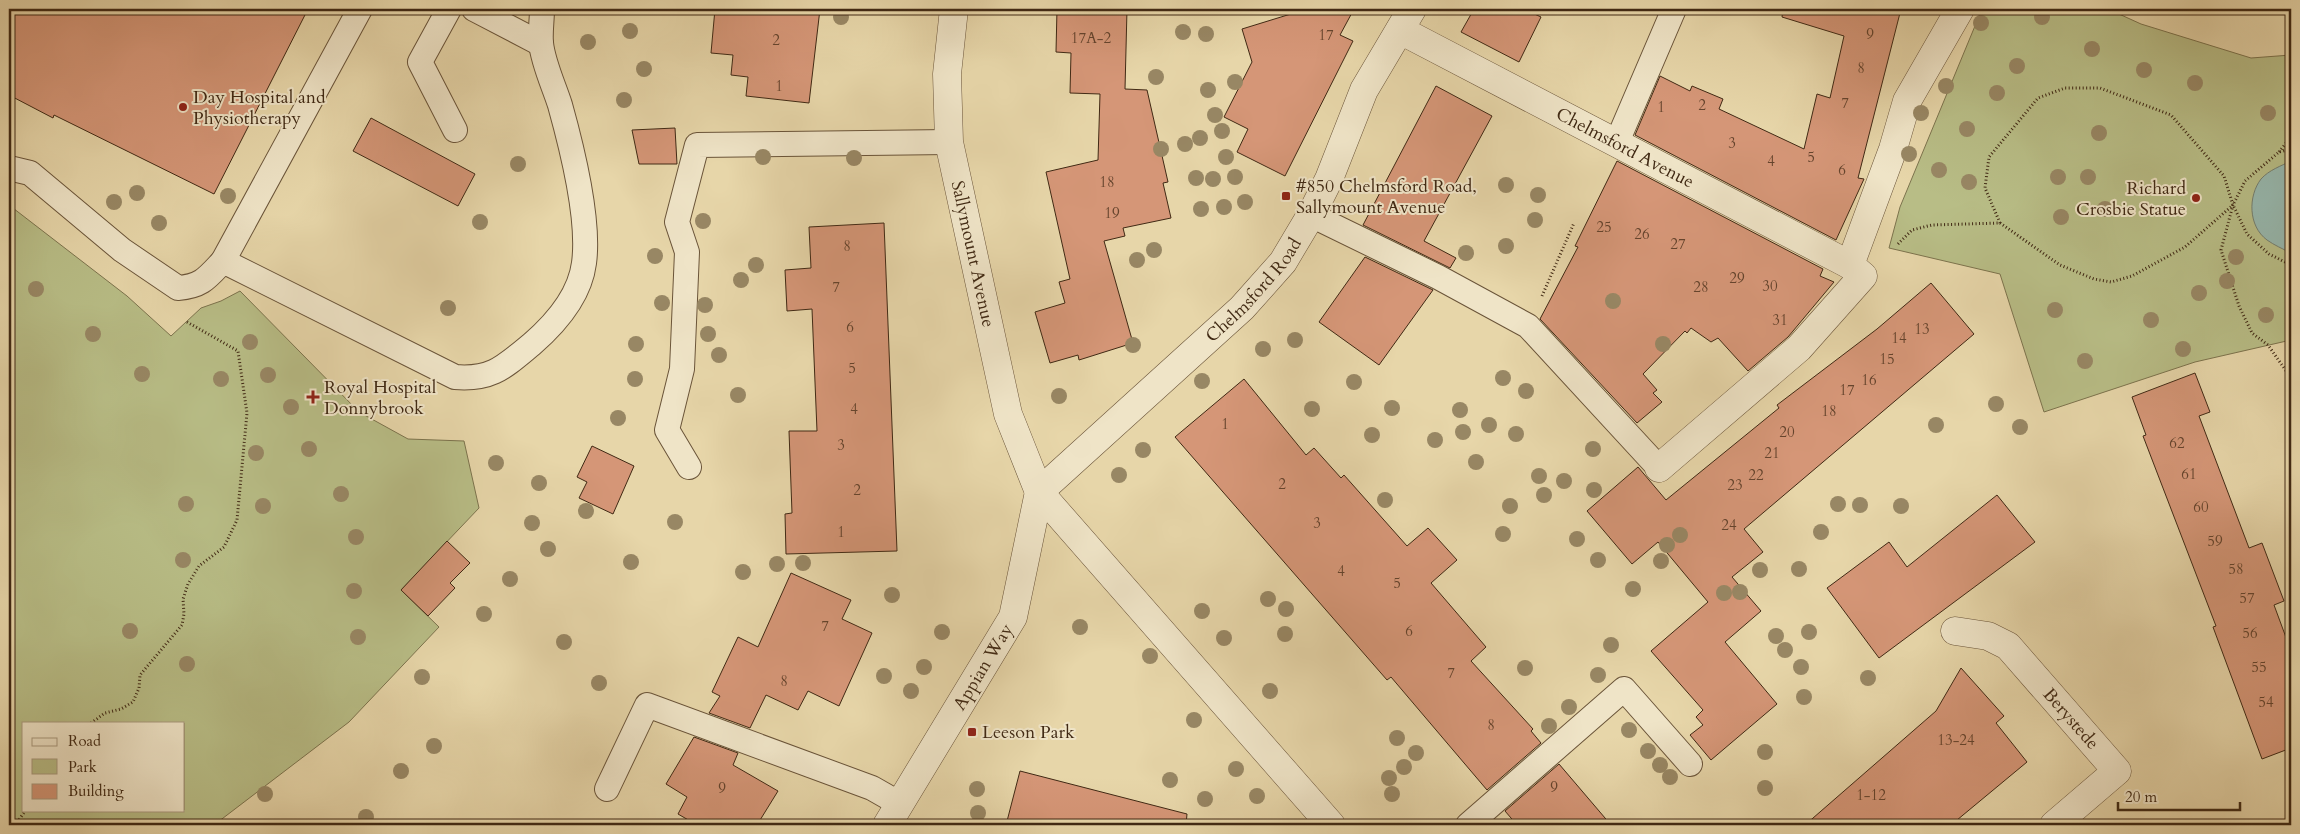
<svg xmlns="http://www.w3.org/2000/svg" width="2300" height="834" font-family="Cardo,serif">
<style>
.green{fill:#b8bd86;stroke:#7c734d;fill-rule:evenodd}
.water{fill:#97b8ae;stroke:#747f70}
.building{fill:#d59677;stroke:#402914}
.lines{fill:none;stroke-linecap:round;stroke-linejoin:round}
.service-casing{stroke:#6a5439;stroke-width:26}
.minor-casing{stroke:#6a5439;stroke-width:29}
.tertiary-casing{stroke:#6a5439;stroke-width:29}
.path{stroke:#402914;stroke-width:3;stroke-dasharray:1 2.5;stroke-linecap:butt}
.service{stroke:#efe4c7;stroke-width:24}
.minor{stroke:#efe4c7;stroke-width:28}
.tertiary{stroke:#efe4c7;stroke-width:28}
.tree{fill:#988764}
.poi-dot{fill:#8f2418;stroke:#efe4c7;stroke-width:2}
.labels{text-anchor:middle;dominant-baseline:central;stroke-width:4;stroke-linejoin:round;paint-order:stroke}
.number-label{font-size:15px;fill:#65442d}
.poi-label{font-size:18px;fill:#402914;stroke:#efe4c7;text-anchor:start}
.street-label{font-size:18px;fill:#402914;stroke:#efe4c7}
</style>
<rect width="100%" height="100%" fill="#e7d6a9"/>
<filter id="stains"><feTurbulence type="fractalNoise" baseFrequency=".004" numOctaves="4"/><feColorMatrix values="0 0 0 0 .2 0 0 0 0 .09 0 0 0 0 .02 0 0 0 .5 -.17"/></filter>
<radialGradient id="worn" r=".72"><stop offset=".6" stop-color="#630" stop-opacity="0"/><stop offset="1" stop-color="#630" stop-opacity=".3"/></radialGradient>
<g class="green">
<path d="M1982,9H2108L2141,24L2251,58L2291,55V340L2195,362L2044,412L2000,274L1889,248L1900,207Z"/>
<path d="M9,205L127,296L171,336L201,308L221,301L240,291L359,412L408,439L464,441L479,508L401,590L439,627L349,722L214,825H9ZM24,723H184V810H24Z"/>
</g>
<path class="water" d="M2291,161V253C2283,249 2274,245 2267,240C2248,226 2248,196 2261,179C2269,170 2281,166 2291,161Z"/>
<g class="building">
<path d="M9,9H308L214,194L54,115L53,118L9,95Z"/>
<path d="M715,9H820L809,103L746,96L748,77L731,75L733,55L711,53Z"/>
<path d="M1057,9H1127L1125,89L1147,90L1168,182L1163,183L1171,218L1123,228L1125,236L1104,241L1133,343L1079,360L1078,355L1050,363L1035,312L1065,303L1059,282L1070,279L1046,172L1098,160L1100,94L1070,93L1071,53L1056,52Z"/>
<path d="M1307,9H1354L1340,35L1353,41L1285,176L1237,152L1248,129L1224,117L1252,62L1242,29Z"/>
<path d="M1474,9H1524L1541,17L1519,62L1461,32Z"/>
<path d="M1783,9H1901L1858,178L1864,179L1836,240L1635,135L1660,76L1690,91L1692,86L1723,99L1719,109L1804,149L1817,94L1830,98L1844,36L1782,17Z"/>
<path d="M1436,86L1492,116L1424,241L1456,258L1450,268L1363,225Z"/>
<path d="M371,118L475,174L458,206L353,151Z"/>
<path d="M675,128L677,164H639L632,130Z"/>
<path d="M1617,161L1823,269L1820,276L1834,282L1788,337L1748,371L1718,338L1711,342L1691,328L1687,333L1685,331L1643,374L1657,390L1653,393L1662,402L1637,423L1540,319L1578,247L1575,246Z"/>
<path d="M884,223L897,551L786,554L785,514L792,513L789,431H817L812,309L787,311L785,270L811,268L809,227Z"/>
<path d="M1365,257L1433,290L1379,365L1319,322Z"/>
<path d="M1931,283L1974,334L1744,529L1763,552L1732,577L1761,611L1725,642L1777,704L1711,760L1690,735L1703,725L1696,717L1703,710L1651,651L1708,602L1658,542L1632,564L1587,511L1638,467L1666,500L1779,408L1777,405L1877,329Z"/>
<path d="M2195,373L2210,412L2199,416L2249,548L2262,543L2284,601L2274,605L2291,651V748L2262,759L2213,627L2216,626L2143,436L2146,435L2132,397Z"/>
<path d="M1244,379L1306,455L1314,448L1341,478L1344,475L1407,546L1428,528L1457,560L1431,583L1486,647L1471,661L1533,729L1531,731L1541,743L1487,790L1391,677L1387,680L1175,437Z"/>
<path d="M592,446L634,466L613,514L579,498L587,482L577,477Z"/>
<path d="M1997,495L2035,542L1879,658L1827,588L1889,542L1907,567Z"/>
<path d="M447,541L470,563L450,583L455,588L428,616L401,590Z"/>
<path d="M791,573L851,600L842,619L872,633L839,706L808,691L798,710L766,695L750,728L709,713L720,696L712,692L738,637L758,647Z"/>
<path d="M1961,668L2004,716L1996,723L2027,762L1951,825H1805L1936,711Z"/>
<path d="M694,737L738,753L733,765L778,791L757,825H697L678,814L687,797L666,784Z"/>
<path d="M1559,764L1611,825H1517L1505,811Z"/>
<path d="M1020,771L1187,814L1186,825H1006Z"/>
</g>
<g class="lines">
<g class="service-casing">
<g id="service">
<path d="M449,9L420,62L455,130"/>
<path d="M474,9L541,44"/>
<path d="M1617,142L1674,9"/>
<path d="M9,168L30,173L122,250L178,288C202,286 207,278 223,261L455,377C492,380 504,367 532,344C555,324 580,295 584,263C590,219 572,148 560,105C554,86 543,63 541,43C540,32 542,20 542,9"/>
<path d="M1311,215L1438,277L1528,326L1659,468"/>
<path d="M223,261L360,9"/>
<path d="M689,467L667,430L682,369L687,252L677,222L697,145L949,142"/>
<path d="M607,789L647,705L872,788L900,804"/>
<path d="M1468,825L1624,689L1690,764"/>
</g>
</g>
<g class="minor-casing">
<g id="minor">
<path id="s1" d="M954,9L947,74L949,142L1008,414L1039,492L1331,825"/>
<path id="s2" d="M1400,30L1850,265"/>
<path d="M1659,468L1799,348L1863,276L1850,265L1893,149L1907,101L1960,9"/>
<path id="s3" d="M1955,631L1988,636L2008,646L2117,771L2054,825"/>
</g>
</g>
<g class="tertiary-casing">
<g id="tertiary">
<path id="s4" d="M887,825L1013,617L1039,492L1242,308L1283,262L1311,215L1329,179L1364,90L1412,9"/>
</g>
</g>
<g class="path">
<path d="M2291,149L2279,152L2245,181L2233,205L2221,250L2239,306L2252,333L2268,345L2291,378"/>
<path d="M2279,152L2291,137"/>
<path d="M2000,223L1985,188L1989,157L2038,98L2065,88H2100L2171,115L2224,176L2233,205L2247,234L2269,254L2291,265"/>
<path d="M1898,244L1912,230L1932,225L2000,223L2060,265L2094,279L2111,282L2132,276L2185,247L2233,205"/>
<path d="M1542,296L1574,223"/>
<path d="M91,723L105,713L121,709L133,702L139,688L140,675L182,625L184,614L183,599L188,584L199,566L224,547L237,520L247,413L238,351L187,322"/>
<path d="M15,825L26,810"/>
</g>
<use href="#service" class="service"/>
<use href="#minor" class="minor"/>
<use href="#tertiary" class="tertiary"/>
</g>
<g class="tree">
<circle cx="841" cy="17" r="8"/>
<circle cx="2042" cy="17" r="8"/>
<circle cx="1981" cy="23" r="8"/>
<circle cx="630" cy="31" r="8"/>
<circle cx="1183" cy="32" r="8"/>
<circle cx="1206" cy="34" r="8"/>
<circle cx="588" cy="42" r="8"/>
<circle cx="2092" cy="49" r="8"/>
<circle cx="2017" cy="66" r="8"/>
<circle cx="644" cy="69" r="8"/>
<circle cx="2144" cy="70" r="8"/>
<circle cx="1156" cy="77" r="8"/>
<circle cx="1235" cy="82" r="8"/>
<circle cx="2195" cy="83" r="8"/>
<circle cx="1946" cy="86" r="8"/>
<circle cx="1208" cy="90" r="8"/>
<circle cx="1997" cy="93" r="8"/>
<circle cx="624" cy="100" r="8"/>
<circle cx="1921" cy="113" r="8"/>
<circle cx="2268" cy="113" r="8"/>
<circle cx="1215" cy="115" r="8"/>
<circle cx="1967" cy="129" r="8"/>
<circle cx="1222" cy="131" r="8"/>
<circle cx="2099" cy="133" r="8"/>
<circle cx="1200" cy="138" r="8"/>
<circle cx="1185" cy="144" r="8"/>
<circle cx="1161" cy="149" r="8"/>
<circle cx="1909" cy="154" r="8"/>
<circle cx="763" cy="157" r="8"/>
<circle cx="1226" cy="157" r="8"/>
<circle cx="854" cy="158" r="8"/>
<circle cx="518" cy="164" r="8"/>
<circle cx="1939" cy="170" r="8"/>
<circle cx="1235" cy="177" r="8"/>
<circle cx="2058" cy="177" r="8"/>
<circle cx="2088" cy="177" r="8"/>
<circle cx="1196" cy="178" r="8"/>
<circle cx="1213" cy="179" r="8"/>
<circle cx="1969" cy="182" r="8"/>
<circle cx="1506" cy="185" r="8"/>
<circle cx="137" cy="193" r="8"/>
<circle cx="1538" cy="195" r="8"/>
<circle cx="228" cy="196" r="8"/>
<circle cx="114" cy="202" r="8"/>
<circle cx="1245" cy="202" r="8"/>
<circle cx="1224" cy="207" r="8"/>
<circle cx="1201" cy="209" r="8"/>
<circle cx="2105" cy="209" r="8"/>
<circle cx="2061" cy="217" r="8"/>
<circle cx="1535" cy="220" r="8"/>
<circle cx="703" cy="221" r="8"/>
<circle cx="480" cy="222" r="8"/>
<circle cx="159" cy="223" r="8"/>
<circle cx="1506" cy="246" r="8"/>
<circle cx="1154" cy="250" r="8"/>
<circle cx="1466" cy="253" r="8"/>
<circle cx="655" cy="256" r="8"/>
<circle cx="2236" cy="257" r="8"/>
<circle cx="1137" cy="260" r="8"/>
<circle cx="756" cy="265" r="8"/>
<circle cx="741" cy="280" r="8"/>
<circle cx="2227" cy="281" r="8"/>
<circle cx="36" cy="289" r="8"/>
<circle cx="2199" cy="293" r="8"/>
<circle cx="1613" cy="301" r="8"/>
<circle cx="662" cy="303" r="8"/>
<circle cx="705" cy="305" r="8"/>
<circle cx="448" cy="308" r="8"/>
<circle cx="2055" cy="310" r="8"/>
<circle cx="2266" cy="315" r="8"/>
<circle cx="2151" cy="320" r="8"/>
<circle cx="93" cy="334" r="8"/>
<circle cx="708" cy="334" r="8"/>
<circle cx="1295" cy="340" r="8"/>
<circle cx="250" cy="342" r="8"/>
<circle cx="636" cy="344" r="8"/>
<circle cx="1663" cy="344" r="8"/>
<circle cx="1133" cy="345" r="8"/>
<circle cx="1263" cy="349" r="8"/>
<circle cx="2183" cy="349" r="8"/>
<circle cx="719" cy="355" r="8"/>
<circle cx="2085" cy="361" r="8"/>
<circle cx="142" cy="374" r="8"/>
<circle cx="268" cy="375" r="8"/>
<circle cx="1503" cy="378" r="8"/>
<circle cx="221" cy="379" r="8"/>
<circle cx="635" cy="379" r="8"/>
<circle cx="1202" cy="381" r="8"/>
<circle cx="1354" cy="382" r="8"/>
<circle cx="1526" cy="391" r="8"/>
<circle cx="738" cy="395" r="8"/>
<circle cx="1059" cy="396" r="8"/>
<circle cx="1996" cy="404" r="8"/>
<circle cx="291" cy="407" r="8"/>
<circle cx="1392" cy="408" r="8"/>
<circle cx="1312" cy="409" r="8"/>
<circle cx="1460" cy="410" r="8"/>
<circle cx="618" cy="418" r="8"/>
<circle cx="1489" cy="425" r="8"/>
<circle cx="1936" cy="425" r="8"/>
<circle cx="2020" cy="427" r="8"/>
<circle cx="1463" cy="432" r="8"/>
<circle cx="1516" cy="434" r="8"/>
<circle cx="1372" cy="435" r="8"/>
<circle cx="1435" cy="440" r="8"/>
<circle cx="309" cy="449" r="8"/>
<circle cx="1593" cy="449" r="8"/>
<circle cx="1143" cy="450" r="8"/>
<circle cx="256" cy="453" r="8"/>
<circle cx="1476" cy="462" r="8"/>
<circle cx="496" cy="463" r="8"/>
<circle cx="1119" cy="475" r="8"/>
<circle cx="1539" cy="476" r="8"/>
<circle cx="1564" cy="481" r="8"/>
<circle cx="539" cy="483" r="8"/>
<circle cx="1594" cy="490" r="8"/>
<circle cx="341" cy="494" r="8"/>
<circle cx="1544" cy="495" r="8"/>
<circle cx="1385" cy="500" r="8"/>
<circle cx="186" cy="504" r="8"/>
<circle cx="1838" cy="504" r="8"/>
<circle cx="1860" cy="505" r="8"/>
<circle cx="263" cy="506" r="8"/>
<circle cx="1510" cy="506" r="8"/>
<circle cx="1901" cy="506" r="8"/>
<circle cx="586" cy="511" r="8"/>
<circle cx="675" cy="522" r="8"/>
<circle cx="532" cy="523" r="8"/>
<circle cx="1821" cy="532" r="8"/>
<circle cx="1503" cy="534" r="8"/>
<circle cx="1680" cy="535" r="8"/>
<circle cx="356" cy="537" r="8"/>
<circle cx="1577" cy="539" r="8"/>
<circle cx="1667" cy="545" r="8"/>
<circle cx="548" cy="549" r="8"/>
<circle cx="183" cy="560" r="8"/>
<circle cx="1598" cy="560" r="8"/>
<circle cx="1661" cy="561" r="8"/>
<circle cx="631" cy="562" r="8"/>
<circle cx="803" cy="563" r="8"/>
<circle cx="777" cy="564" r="8"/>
<circle cx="1799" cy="569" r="8"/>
<circle cx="1760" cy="570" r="8"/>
<circle cx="743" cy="572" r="8"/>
<circle cx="510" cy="579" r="8"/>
<circle cx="1633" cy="589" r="8"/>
<circle cx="354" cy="591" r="8"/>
<circle cx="1740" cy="592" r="8"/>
<circle cx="1724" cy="593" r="8"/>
<circle cx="892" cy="595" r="8"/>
<circle cx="1268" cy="599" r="8"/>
<circle cx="1286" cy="609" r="8"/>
<circle cx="1202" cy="611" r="8"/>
<circle cx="484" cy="614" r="8"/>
<circle cx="1080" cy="627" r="8"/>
<circle cx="130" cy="631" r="8"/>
<circle cx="942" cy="632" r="8"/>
<circle cx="1809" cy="632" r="8"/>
<circle cx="1285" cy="634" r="8"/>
<circle cx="1776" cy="636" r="8"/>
<circle cx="358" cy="637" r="8"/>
<circle cx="1224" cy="638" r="8"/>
<circle cx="564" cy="642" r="8"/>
<circle cx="1611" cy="645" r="8"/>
<circle cx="1785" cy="650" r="8"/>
<circle cx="1150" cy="656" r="8"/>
<circle cx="187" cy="664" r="8"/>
<circle cx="924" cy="667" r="8"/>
<circle cx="1801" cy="667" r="8"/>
<circle cx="1525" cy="668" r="8"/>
<circle cx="1598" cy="675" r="8"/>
<circle cx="884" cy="676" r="8"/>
<circle cx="422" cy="677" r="8"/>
<circle cx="1868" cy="678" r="8"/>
<circle cx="599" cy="683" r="8"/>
<circle cx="911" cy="691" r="8"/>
<circle cx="1270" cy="691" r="8"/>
<circle cx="1804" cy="697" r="8"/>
<circle cx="1569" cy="707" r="8"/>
<circle cx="1194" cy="720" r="8"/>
<circle cx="1549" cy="726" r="8"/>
<circle cx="1629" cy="730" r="8"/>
<circle cx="1397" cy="738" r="8"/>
<circle cx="434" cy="746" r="8"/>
<circle cx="1648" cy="751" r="8"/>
<circle cx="1765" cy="752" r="8"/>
<circle cx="1416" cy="753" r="8"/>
<circle cx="1660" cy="765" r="8"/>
<circle cx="1404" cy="767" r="8"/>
<circle cx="1236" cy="769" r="8"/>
<circle cx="401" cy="771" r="8"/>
<circle cx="1670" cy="777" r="8"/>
<circle cx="1389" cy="778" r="8"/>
<circle cx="1170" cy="780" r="8"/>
<circle cx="1765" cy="788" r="8"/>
<circle cx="977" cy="789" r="8"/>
<circle cx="265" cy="794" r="8"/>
<circle cx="1392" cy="794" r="8"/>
<circle cx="1257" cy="796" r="8"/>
<circle cx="1205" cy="799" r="8"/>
<circle cx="978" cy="813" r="8"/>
<circle cx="366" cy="817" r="8"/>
</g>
<g class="poi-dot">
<circle cx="183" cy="107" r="5"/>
<rect x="1281" y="191" width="10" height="10" rx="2.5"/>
<circle cx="2196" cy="198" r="5"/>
<path d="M310.5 389.5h5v5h5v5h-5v5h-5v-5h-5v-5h5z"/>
<rect x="967" y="727" width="10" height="10" rx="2.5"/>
</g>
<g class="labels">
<g class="number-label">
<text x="1870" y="34">9</text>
<text x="1326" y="35">17</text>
<text x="1091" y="38">17A-2</text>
<text x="776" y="40">2</text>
<text x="1861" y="68">8</text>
<text x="779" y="86">1</text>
<text x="1845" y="103">7</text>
<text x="1702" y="105">2</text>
<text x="1661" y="107">1</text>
<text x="1732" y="143">3</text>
<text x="1811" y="157">5</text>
<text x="1771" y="161">4</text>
<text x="1842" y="170">6</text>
<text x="1107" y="182">18</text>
<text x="1112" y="213">19</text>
<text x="1604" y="227">25</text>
<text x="1642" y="234">26</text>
<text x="1678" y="244">27</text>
<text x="847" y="246">8</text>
<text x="1737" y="278">29</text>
<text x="1770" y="286">30</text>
<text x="836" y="287">7</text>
<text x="1701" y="287">28</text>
<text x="1780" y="320">31</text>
<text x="850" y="327">6</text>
<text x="1922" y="329">13</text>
<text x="1899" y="338">14</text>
<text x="1887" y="359">15</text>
<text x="852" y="368">5</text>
<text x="1869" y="380">16</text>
<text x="1847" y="390">17</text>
<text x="854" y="409">4</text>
<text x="1829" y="411">18</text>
<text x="1225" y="424">1</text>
<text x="1787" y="432">20</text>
<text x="2177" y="443">62</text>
<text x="841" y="445">3</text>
<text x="1772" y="453">21</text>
<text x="2189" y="474">61</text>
<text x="1756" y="475">22</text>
<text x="1282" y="484">2</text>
<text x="1735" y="485">23</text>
<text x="857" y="490">2</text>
<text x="2201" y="507">60</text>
<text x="1317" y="523">3</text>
<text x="1729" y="525">24</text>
<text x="841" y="532">1</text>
<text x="2215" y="541">59</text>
<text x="2236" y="569">58</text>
<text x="1341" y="571">4</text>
<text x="1397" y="583">5</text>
<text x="2247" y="598">57</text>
<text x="825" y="626">7</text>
<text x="1409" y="631">6</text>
<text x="2250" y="633">56</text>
<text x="2259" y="667">55</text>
<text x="1451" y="673">7</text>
<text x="784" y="681">8</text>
<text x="2266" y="702">54</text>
<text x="1491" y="725">8</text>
<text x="1956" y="740">13-24</text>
<text x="1554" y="787">9</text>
<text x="722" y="788">9</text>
<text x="1871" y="795">1-12</text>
</g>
<g class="poi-label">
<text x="193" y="97">Day Hospital and<tspan x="193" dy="21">Physiotherapy</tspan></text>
<text x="1296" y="186">#850 Chelmsford Road,<tspan x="1296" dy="21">Sallymount Avenue</tspan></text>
<text x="2186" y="188" text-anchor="end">Richard<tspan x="2186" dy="21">Crosbie Statue</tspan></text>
<text x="324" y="387">Royal Hospital<tspan x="324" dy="21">Donnybrook</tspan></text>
<text x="982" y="732">Leeson Park</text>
</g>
<g class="street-label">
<text stroke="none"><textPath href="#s2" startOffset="254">Chelmsford Avenue</textPath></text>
<text stroke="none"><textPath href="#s1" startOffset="248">Sallymount Avenue</textPath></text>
<text stroke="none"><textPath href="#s4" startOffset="666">Chelmsford Road</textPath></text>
<text stroke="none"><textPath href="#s4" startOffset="185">Appian Way</textPath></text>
<text stroke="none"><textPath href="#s3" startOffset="152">Berystede</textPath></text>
</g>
</g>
<rect width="2300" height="834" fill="none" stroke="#e7d6a9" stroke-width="30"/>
<rect x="10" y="10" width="2280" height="814" fill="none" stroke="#402914" stroke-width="2.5"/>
<rect x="15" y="15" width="2270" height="804" fill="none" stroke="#402914"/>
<rect x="22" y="722" width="162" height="90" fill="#efe4c7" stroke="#a9997f"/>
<rect x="32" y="738" width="25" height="8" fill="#efe4c7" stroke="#a9997f"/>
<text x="68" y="746" font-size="15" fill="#402914">Road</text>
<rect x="32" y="759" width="25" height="15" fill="#b8bd86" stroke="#a9997f"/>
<text x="68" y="772" font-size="15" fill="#402914">Park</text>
<rect x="32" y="784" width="25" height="15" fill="#d59677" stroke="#a9997f"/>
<text x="68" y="796" font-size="15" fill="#402914">Building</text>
<path d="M2118 802v8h122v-8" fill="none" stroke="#402914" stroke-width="2.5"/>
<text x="2125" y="802" font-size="15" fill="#402914" stroke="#efe4c7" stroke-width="4" paint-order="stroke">20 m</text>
<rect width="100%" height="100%" filter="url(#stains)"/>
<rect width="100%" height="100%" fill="url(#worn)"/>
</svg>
